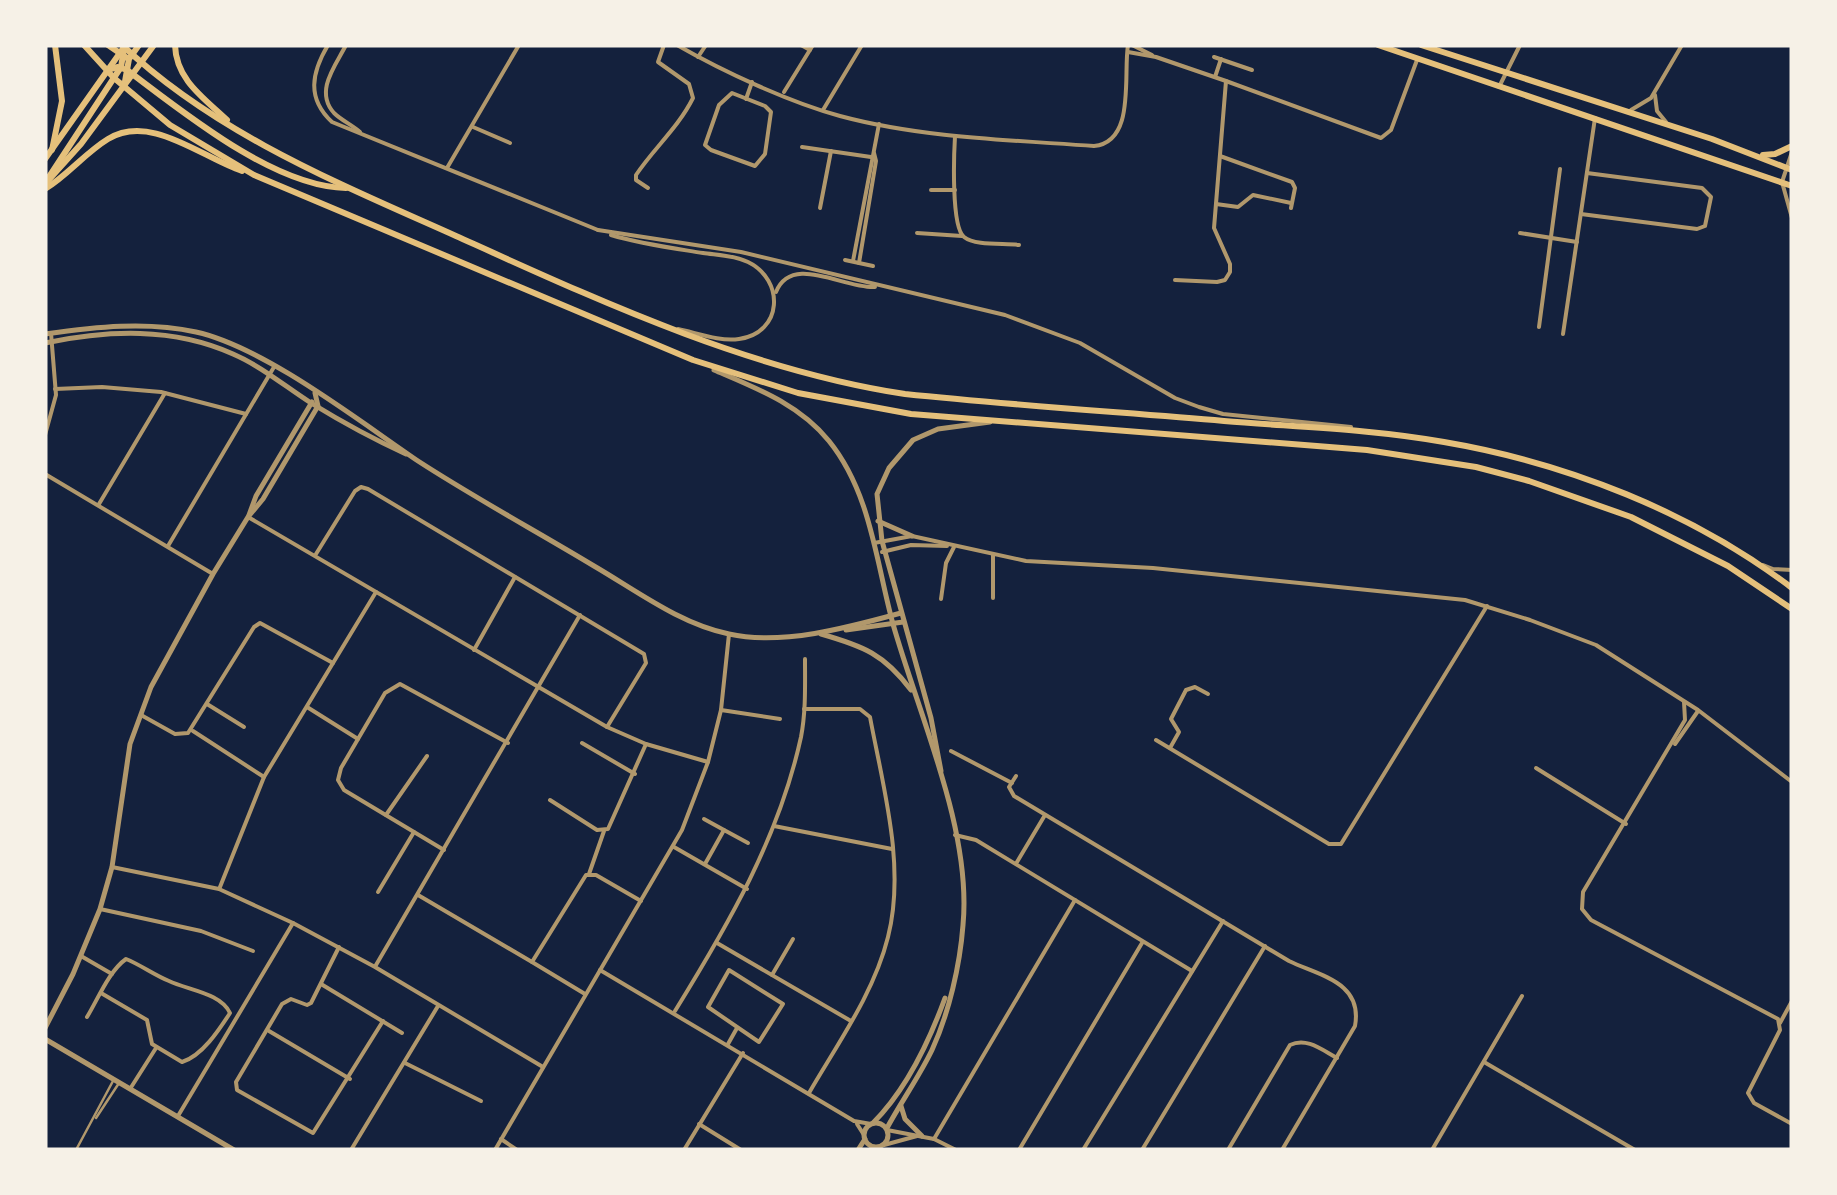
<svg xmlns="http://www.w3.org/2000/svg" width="1837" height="1195" font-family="'Exo 2',sans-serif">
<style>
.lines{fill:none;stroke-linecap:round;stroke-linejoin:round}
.service{stroke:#b1986c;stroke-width:2.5}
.pedestrian{stroke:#b1986c;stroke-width:4}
.minor{stroke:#b1986c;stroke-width:4}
.tertiary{stroke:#b1986c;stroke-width:5}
.secondary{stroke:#e5c07b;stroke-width:6}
.primary{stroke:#e5c07b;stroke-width:6}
</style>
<rect width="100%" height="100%" fill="#14213d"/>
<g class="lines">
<g class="service">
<path d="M96,1118L119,1083"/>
<path d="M76,1150L113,1081"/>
</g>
<path class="pedestrian" d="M532,962L585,994"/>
<g class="minor">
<path d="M328,45C312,72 306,98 332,122L598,230"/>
<path d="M346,45C336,65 314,91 334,113C341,120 352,125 360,132"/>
<path d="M677,45C724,72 789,102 840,116C922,138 1010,140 1094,146C1136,142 1123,75 1128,45"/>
<path d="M801,45L810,50"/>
<path d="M1132,45L1152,55"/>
<path d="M1128,52L1156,57L1226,81L1381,138L1391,130L1417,60"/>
<path d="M698,57L706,45"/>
<path d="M1214,57L1252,70"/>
<path d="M1215,77L1221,59"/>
<path d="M1499,87L1520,45"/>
<path d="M784,92L813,45"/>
<path d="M732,93L765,106L771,112L765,154L755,166L711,150L705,145L719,105Z"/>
<path d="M1655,95L1657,111L1666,122"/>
<path d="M746,99L752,82"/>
<path d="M823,110L862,45"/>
<path d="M1631,110L1651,98L1682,45"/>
<path d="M473,127L510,143"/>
<path d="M955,136C954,153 951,227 964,237C975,246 1004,243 1019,245"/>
<path d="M802,147L871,157"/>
<path d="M1792,152L1782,182L1792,218"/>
<path d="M1220,156L1292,182L1295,188L1291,208"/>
<path d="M447,168L519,45"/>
<path d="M648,188L636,180V175C654,148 678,128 693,98L689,84L658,62L664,45"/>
<path d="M931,190H955"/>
<path d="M1216,204L1238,207L1253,195L1291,203"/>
<path d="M820,208L831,151"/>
<path d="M1581,214L1697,229L1705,226L1711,197L1702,188L1587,173"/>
<path d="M598,230L741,252L1005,315L1080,343L1175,398L1199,407L1223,414L1351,427"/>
<path d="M917,233L962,236"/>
<path d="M1520,233L1577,242"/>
<path d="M611,235C641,244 672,248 703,253C717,255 734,255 748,262C785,280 783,333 739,339C720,342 697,333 678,329"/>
<path d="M845,260L873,266"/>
<path d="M853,261L879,124"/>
<path d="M859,263L876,161L874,153"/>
<path d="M1175,280L1217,282L1225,280L1230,272V264L1214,228L1226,81"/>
<path d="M776,292C792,253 844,289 875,287"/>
<path d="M1539,327L1560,169"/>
<path d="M1563,334L1595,118"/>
<path d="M55,389L102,387L161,392L246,414"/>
<path d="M45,435L56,395L51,333"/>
<path d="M45,474L213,574"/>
<path d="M99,504L165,393"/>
<path d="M248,517L607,727L646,744L708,762"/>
<path d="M874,543L912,536L1026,561L1153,568L1465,600L1530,620L1596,645L1698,710L1792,782"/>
<path d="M168,546L274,367"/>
<path d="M882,552L911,545L947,546"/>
<path d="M316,554L355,491L361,487L368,489L644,654L646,663L607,727"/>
<path d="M1763,565L1773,569L1792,570"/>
<path d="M993,598V555"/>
<path d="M941,599L946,563L954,547"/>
<path d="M474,650L515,577"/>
<path d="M1684,702L1685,720L1583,892L1582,909L1591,920L1778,1019L1780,1030L1748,1093L1754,1103L1792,1124"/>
<path d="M207,704L244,727"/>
<path d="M307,707L358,739"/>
<path d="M804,709H860L870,717C883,787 906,866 888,937C874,993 838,1043 809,1093"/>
<path d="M721,710L780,719"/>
<path d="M141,715L175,734L188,733L254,627L260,623L333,663"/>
<path d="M193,731L264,777"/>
<path d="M1156,740L1329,844H1341L1487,606"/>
<path d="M582,743L635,774"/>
<path d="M1675,744L1698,711"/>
<path d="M1170,748L1179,732L1171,719L1186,690L1195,687L1208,694"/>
<path d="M951,751L1012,783"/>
<path d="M1536,768L1626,824"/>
<path d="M1016,776L1009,787L1014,796L1289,961C1320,976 1363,982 1355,1026L1282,1150"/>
<path d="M550,800L597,830L608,829L646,744"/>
<path d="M386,815L427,756"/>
<path d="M704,819L724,830"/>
<path d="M774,826L892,849"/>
<path d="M955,835L976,840L1192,971"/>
<path d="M674,847L747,889"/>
<path d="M444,850L344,790L338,780L341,768L385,693L400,684L508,743"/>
<path d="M1017,862L1045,815"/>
<path d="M705,864L724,830L748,843"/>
<path d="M112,867L219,889L293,923L375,967L543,1067"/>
<path d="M589,874L604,831"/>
<path d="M220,887L264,777L376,592"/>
<path d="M378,892L414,832"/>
<path d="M418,895L532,962L586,875H596L641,901"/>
<path d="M100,909L201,931L253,951"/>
<path d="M717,943L851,1021"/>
<path d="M339,947L311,1003L307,1005L291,999L282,1004L236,1082L237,1090L313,1133L383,1021"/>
<path d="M81,956L112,974"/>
<path d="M376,965L580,615"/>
<path d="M600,970L854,1121L871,1124"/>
<path d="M729,970L783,1004L759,1042L708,1007Z"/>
<path d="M772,975L793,939"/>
<path d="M321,984L402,1033"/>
<path d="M675,1011C728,925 779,838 801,737C806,711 805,685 805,659"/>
<path d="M87,1017C98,999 109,971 126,959C141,965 154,975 169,981C188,990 221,993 230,1013C219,1030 202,1056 182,1062L152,1044L147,1020L101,993"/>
<path d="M1780,1023L1792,1001"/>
<path d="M269,1031L350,1079"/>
<path d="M728,1044L737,1028"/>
<path d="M1484,1062L1635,1150"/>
<path d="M405,1063L481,1101"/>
<path d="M130,1089L156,1048"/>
<path d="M178,1116L293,923"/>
<path d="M699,1124L741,1150"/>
<path d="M857,1124L864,1135"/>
<path d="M887,1130L934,1139L956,1150"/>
<path d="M501,1139L517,1150"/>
<path d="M934,1139L1075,900"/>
<path d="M884,1145L917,1136"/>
<path d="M351,1150L438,1006"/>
<path d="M495,1150L682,830L708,762L721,710L729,634"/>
<path d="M684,1150L743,1053"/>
<path d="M1019,1150L1142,943"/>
<path d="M1083,1150L1223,921"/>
<path d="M1142,1150L1265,946"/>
<path d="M1228,1150L1290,1045C1307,1037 1322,1050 1337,1058"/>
<path d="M1432,1150L1522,996"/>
</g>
<g class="tertiary">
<path d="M45,334C95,327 146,321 196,332C264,347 359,421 418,461C475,498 536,531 594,566C637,591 680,624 729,634C782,646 850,627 901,613"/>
<path d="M45,343C108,330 173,327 233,354C261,366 286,387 311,403C342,422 373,439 406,454"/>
<path d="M714,370C756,388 799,404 829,441C871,493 876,562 893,624C919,716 972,830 963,925C960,965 949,1013 932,1050C919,1077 901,1102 887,1128"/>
<path d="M249,515L256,496L312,402"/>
<path d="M878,521L912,536"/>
<path d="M846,630L903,622"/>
<path d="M821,634C863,646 884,654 911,690"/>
<path d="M941,771L931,718L882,541L877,494L889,468L913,440L938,429L990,422"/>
<path d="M45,1028L73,974L100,909L112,867L130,744L151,687L213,574L248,517L263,499L318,406L315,393"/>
<path d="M45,1039L234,1150"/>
<path d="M901,1106L905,1119L922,1136"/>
<circle cx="876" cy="1135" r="12"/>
<path d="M873,1123C906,1090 929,1042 945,998"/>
<path d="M858,1150L865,1139"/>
</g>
<g class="secondary">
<path d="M1378,45L1792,186"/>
<path d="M1421,45L1712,139L1792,170"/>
<path d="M1763,155L1775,154L1792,146"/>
<path d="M45,159L122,50"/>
<path d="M45,184L81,144L154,45"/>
</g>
<g class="primary">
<path d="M84,45L114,78L170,125L254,175L693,360L798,393L911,414L1367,450L1476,467L1529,481L1631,517L1728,566L1792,609"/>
<path d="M108,45L127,58"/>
<path d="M122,45C216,134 340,184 456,236C600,301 748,370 905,394C1011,405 1118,412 1224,421C1297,427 1372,429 1444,442C1567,463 1692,512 1792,588"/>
<path d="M175,45C176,80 204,98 227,120"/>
<path d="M107,70L118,67L127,70C183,112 274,187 346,188"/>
<path d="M124,87L129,59L139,45"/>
<path d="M52,150L62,101L55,45"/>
<path d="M47,180L121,67L124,49"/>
<path d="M45,189C68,175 85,153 108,139C150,113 201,157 242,171"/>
</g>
</g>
<rect width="1837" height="1195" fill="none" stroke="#f6f1e7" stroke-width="95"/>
</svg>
